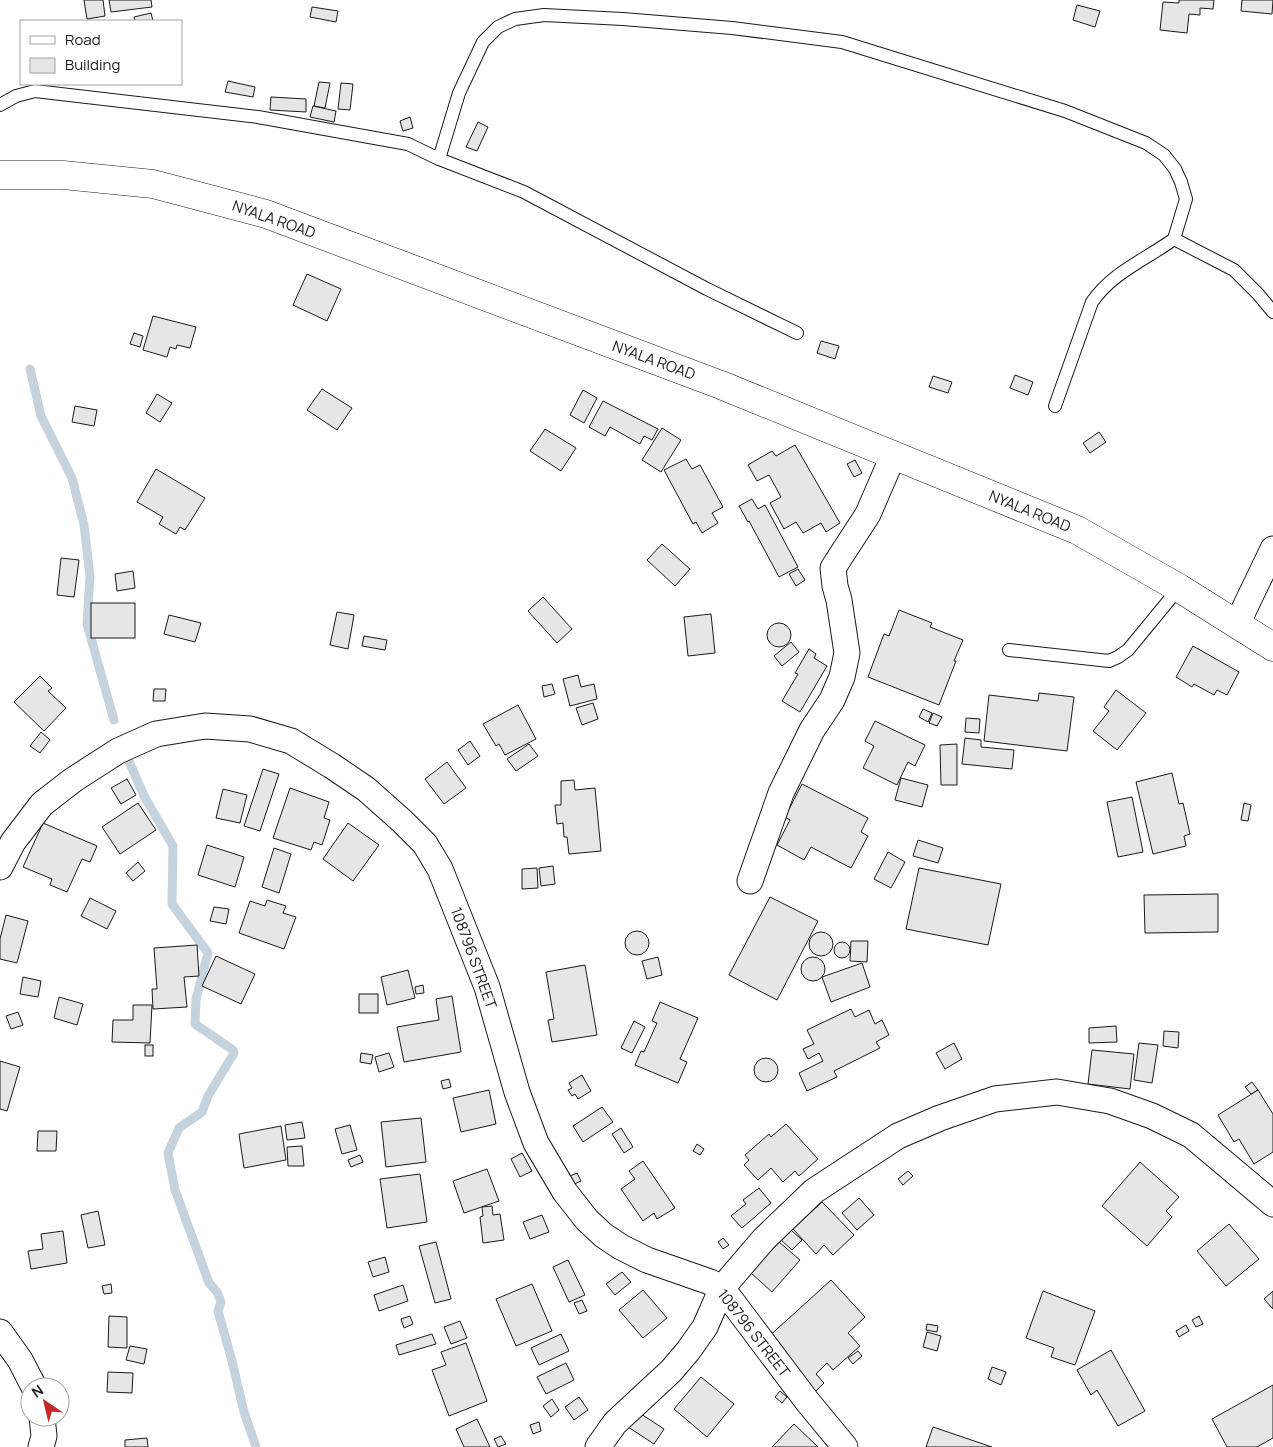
<svg xmlns="http://www.w3.org/2000/svg" width="1273" height="1447" font-family="Manrope,sans-serif">
<style>
.lines{fill:none;stroke-linecap:round;stroke-linejoin:round}
.stream{stroke:#c6d2dc;stroke-width:9}
.building{fill:#e6e6e6;stroke:#1a1a1a}
.service-casing{stroke:#1a1a1a;stroke-width:14}
.minor-casing{stroke:#1a1a1a;stroke-width:27}
.tertiary-casing{stroke:#1a1a1a;stroke-width:29}
.service{stroke:#fff;stroke-width:12}
.minor{stroke:#fff;stroke-width:25}
.tertiary{stroke:#fff;stroke-width:28}
.labels{text-anchor:middle;dominant-baseline:central;stroke-width:4;stroke-linejoin:round;paint-order:stroke}
.street-label{font-size:15px;fill:#1a1a1a;stroke:#fff}
</style>
<rect width="100%" height="100%" fill="#fff"/>
<g class="lines">
<g class="stream">
<path d="M30,369L41,416L72,478L84,525L90,576L87,624L114,720"/>
<path d="M129,761L144,796L173,846L172,904L208,953L196,999L195,1024L233,1050L234,1053L208,1096L202,1112L179,1128L168,1153L175,1190L209,1283L217,1292L221,1302L218,1311L232,1361L244,1412L256,1447"/>
</g>
</g>
<g class="building">
<path d="M84,0H103L105,16L87,19Z"/>
<path d="M109,0H151L152,7L111,12Z"/>
<path d="M1179,0H1214L1213,9L1200,8V15L1189,14L1187,33L1160,30L1163,2L1179,3Z"/>
<path d="M1242,0H1273L1272,14L1241,11Z"/>
<path d="M1077,5L1100,11L1095,27L1073,20Z"/>
<path d="M312,7L338,11L336,22L310,17Z"/>
<path d="M151,13L153,21H135L134,17Z"/>
<path d="M228,81L255,87L253,97L225,92Z"/>
<path d="M319,82L330,83L325,108L314,106Z"/>
<path d="M341,83L353,84L350,110L338,109Z"/>
<path d="M271,97L306,99V112L270,110Z"/>
<path d="M313,106L336,111L334,122L310,117Z"/>
<path d="M410,117L413,128L403,131L400,121Z"/>
<path d="M478,122L488,127L477,151L466,147Z"/>
<path d="M307,274L341,289L327,321L293,305Z"/>
<path d="M153,316L196,327L190,348L177,345L176,349L170,347L167,357L143,350Z"/>
<path d="M134,333L143,336L140,347L130,344Z"/>
<path d="M821,341L839,346L835,359L817,353Z"/>
<path d="M1015,375L1033,382L1028,395L1010,388Z"/>
<path d="M933,376L952,382L948,393L929,387Z"/>
<path d="M322,389L352,408L337,430L307,410Z"/>
<path d="M583,390L597,398L584,423L570,415Z"/>
<path d="M157,394L172,403L160,422L146,413Z"/>
<path d="M603,401L658,429L652,440L644,436L640,444L610,427L605,436L589,427Z"/>
<path d="M75,406L97,410L94,426L72,422Z"/>
<path d="M662,428L681,440L661,472L642,460Z"/>
<path d="M545,429L576,448L561,471L530,451Z"/>
<path d="M1099,432L1106,442L1090,453L1083,443Z"/>
<path d="M795,445L840,523L826,532L821,523L803,533L796,522L784,529L770,503L781,497L769,475L757,481L748,465L772,451L776,456Z"/>
<path d="M686,459L692,469L700,465L723,507L712,513L718,523L702,533L696,522L693,524L664,470Z"/>
<path d="M855,460L862,473L854,477L847,464Z"/>
<path d="M156,469L205,498L185,530L180,527L176,534L159,524L163,517L137,502Z"/>
<path d="M752,499L758,509L765,505L798,567L779,577L749,521L748,522L739,506Z"/>
<path d="M662,544L690,569L675,586L647,560Z"/>
<path d="M61,558L79,560L74,597L57,595Z"/>
<path d="M798,569L805,580L796,586L789,574Z"/>
<path d="M133,571L135,588L117,591L115,574Z"/>
<path d="M543,597L572,629L557,643L528,611Z"/>
<rect x="91" y="603" width="44" height="35"/>
<path d="M899,610L932,623L930,627L963,640L954,661H956L939,705L868,677L884,634L889,636Z"/>
<path d="M337,612L354,615L348,649L330,645Z"/>
<path d="M711,614L715,653L688,656L684,617Z"/>
<path d="M169,615L201,623L195,642L164,634Z"/>
<circle cx="779" cy="635" r="12"/>
<path d="M364,636L387,640L385,650L362,646Z"/>
<path d="M791,642L799,652L782,666L774,656Z"/>
<path d="M1193,646L1239,672L1227,695L1217,690L1214,695L1194,684L1192,687L1176,677Z"/>
<path d="M809,649L816,654L814,658L827,666L800,712L782,701L798,674L795,673Z"/>
<path d="M578,675L581,687L594,684L597,699L570,706L563,679Z"/>
<path d="M40,676L52,688L48,691L66,708L44,731L14,702Z"/>
<path d="M552,684L555,694L544,697L542,686Z"/>
<path d="M154,689H166L165,701H153Z"/>
<path d="M1116,690L1146,713L1117,750L1093,731L1109,711L1104,707Z"/>
<path d="M1039,693L1074,697L1067,751L984,741L989,695L1038,701Z"/>
<path d="M593,703L598,719L582,725L576,708Z"/>
<path d="M518,705L536,739L505,755L499,744L496,746L483,724Z"/>
<path d="M923,709L932,713L928,722L919,717Z"/>
<path d="M933,713L942,717L937,726L929,723Z"/>
<path d="M966,718L980,719L979,733L965,732Z"/>
<path d="M875,721L925,745L915,766L908,762L897,785L863,768L874,746L865,741Z"/>
<path d="M41,732L50,740L40,753L30,746Z"/>
<path d="M965,738L981,740V747L1014,750L1012,769L962,764Z"/>
<path d="M470,741L480,756L468,765L458,750Z"/>
<path d="M529,744L538,756L516,771L507,759Z"/>
<path d="M957,744V785H941L940,745Z"/>
<path d="M447,762L466,788L444,804L425,779Z"/>
<path d="M263,769L279,774L260,831L244,826Z"/>
<path d="M1172,773L1179,804L1183,803L1190,834L1184,836L1186,846L1153,854L1136,782Z"/>
<path d="M901,778L928,785L922,807L895,800Z"/>
<path d="M127,779L136,795L121,804L111,788Z"/>
<path d="M574,780L575,790L595,788L601,851L569,854L567,837H564L563,823L557,824L555,805H561V781Z"/>
<path d="M802,784L868,818L861,832L868,836L851,868L811,847L804,860L777,845L790,820L785,817Z"/>
<path d="M290,788L329,802L324,818L330,820L322,845L314,842L311,850L273,838Z"/>
<path d="M223,789L247,795L240,823L216,818Z"/>
<path d="M1132,797L1143,852L1118,857L1107,802Z"/>
<path d="M138,803L156,830L120,854L102,827Z"/>
<path d="M1244,803L1251,805L1248,821L1241,820Z"/>
<path d="M43,823L97,846L90,862L82,859L67,892L50,885L52,879L23,867Z"/>
<path d="M348,823L379,845L353,881L323,859Z"/>
<path d="M918,840L943,848L938,863L913,856Z"/>
<path d="M207,845L244,857L235,887L198,875Z"/>
<path d="M274,848L291,854L279,893L262,887Z"/>
<path d="M888,852L905,862L891,888L874,879Z"/>
<path d="M138,862L145,871L133,881L126,873Z"/>
<path d="M553,866L555,884L541,886L539,868Z"/>
<path d="M537,868L538,888L522,889V869Z"/>
<path d="M919,868L1001,884L988,945L906,929Z"/>
<path d="M1218,894V932L1145,933L1144,895Z"/>
<path d="M770,897L818,921L777,1000L729,975Z"/>
<path d="M90,898L116,911L107,929L81,916Z"/>
<path d="M267,900L286,906L283,913L296,917L284,949L239,933L250,901L265,906Z"/>
<path d="M214,907L229,909L226,924L210,921Z"/>
<path d="M6,915L28,921L17,963L0,959V939Z"/>
<circle cx="637" cy="943" r="12"/>
<circle cx="821" cy="944" r="12"/>
<path d="M851,941H868L867,962L850,961Z"/>
<circle cx="842" cy="950" r="8"/>
<path d="M197,945L199,976L184,977L187,1007L153,1009L152,989H157L154,948Z"/>
<path d="M216,956L255,974L241,1004L202,986Z"/>
<circle cx="813" cy="969" r="12"/>
<path d="M658,957L662,975L647,979L642,961Z"/>
<path d="M862,963L870,987L831,1002L822,977Z"/>
<path d="M585,965L597,1035L552,1042L548,1020L554,1019L546,972Z"/>
<path d="M408,970L415,998L387,1005L381,977Z"/>
<path d="M23,977L41,981L38,997L20,994Z"/>
<path d="M423,985L424,993L416,994L415,987Z"/>
<rect x="359" y="994" width="19" height="19"/>
<path d="M452,996L461,1052L404,1062L397,1027L439,1020L436,999Z"/>
<path d="M59,997L83,1004L77,1025L54,1018Z"/>
<path d="M660,1002L698,1018L680,1059L687,1062L678,1083L635,1065L641,1051L644,1052L657,1023L652,1021Z"/>
<path d="M133,1005H152L150,1043L112,1042L113,1020H133Z"/>
<path d="M851,1009L855,1017L869,1010L875,1024L882,1020L889,1035L876,1042L880,1048L834,1071L837,1077L807,1091L799,1073L823,1061L819,1053L808,1059L803,1049L814,1044L807,1030Z"/>
<path d="M18,1012L23,1025L11,1029L6,1016Z"/>
<path d="M634,1021L645,1027L632,1053L621,1048Z"/>
<path d="M1116,1026L1117,1042L1089,1043V1028Z"/>
<path d="M1164,1031L1179,1032L1178,1048L1163,1046Z"/>
<path d="M954,1043L962,1059L945,1069L936,1053Z"/>
<path d="M1139,1043L1158,1045L1152,1083L1134,1080Z"/>
<rect x="145" y="1045" width="8" height="11"/>
<path d="M1092,1050L1134,1054L1130,1089L1088,1084Z"/>
<path d="M361,1053L373,1055L371,1064L360,1062Z"/>
<path d="M389,1053L394,1067L379,1072L375,1057Z"/>
<circle cx="766" cy="1070" r="12"/>
<path d="M0,1061L20,1067L7,1111L0,1109Z"/>
<path d="M582,1075L591,1091L578,1099L575,1094L572,1096L568,1090L572,1088L569,1083Z"/>
<path d="M449,1079L451,1087L443,1089L441,1081Z"/>
<path d="M1252,1082L1258,1090L1251,1094L1245,1087Z"/>
<path d="M489,1090L496,1124L461,1132L453,1098Z"/>
<path d="M1258,1090L1273,1114V1152L1254,1164L1239,1139L1234,1142L1218,1115Z"/>
<path d="M602,1107L613,1122L583,1142L573,1126Z"/>
<path d="M421,1118L426,1162L386,1167L381,1122Z"/>
<path d="M302,1122L305,1138L287,1140L285,1125Z"/>
<path d="M786,1124L818,1159L799,1176L795,1171L783,1182L771,1168L758,1180L744,1165L749,1160L745,1155L769,1134L771,1137Z"/>
<path d="M350,1125L357,1150L342,1154L335,1129Z"/>
<path d="M281,1126L286,1160L244,1168L239,1134Z"/>
<path d="M621,1128L633,1147L624,1153L612,1134Z"/>
<path d="M38,1131H57L56,1151H37Z"/>
<path d="M697,1144L704,1149L700,1155L693,1151Z"/>
<path d="M302,1146L304,1166H288L287,1147Z"/>
<path d="M522,1153L532,1171L520,1177L511,1159Z"/>
<path d="M360,1155L363,1162L351,1167L348,1160Z"/>
<path d="M643,1161L675,1208L657,1219L654,1213L643,1221L621,1189L635,1179L629,1171Z"/>
<path d="M1140,1162L1179,1197L1166,1211L1172,1217L1147,1246L1102,1206Z"/>
<path d="M487,1169L499,1201L464,1213L453,1181Z"/>
<path d="M908,1171L913,1176L903,1185L898,1179Z"/>
<path d="M577,1173L581,1181L572,1185L568,1177Z"/>
<path d="M420,1174L427,1222L387,1228L380,1179Z"/>
<path d="M759,1188L771,1203L742,1228L731,1216L746,1204L743,1200Z"/>
<path d="M859,1198L874,1215L857,1230L842,1213Z"/>
<path d="M822,1202L854,1235L833,1255L824,1245L816,1254L793,1229Z"/>
<path d="M492,1206L493,1215L500,1214L504,1240L483,1243L480,1217L483,1216L482,1207Z"/>
<path d="M98,1211L105,1245L88,1248L81,1215Z"/>
<path d="M542,1215L549,1232L530,1239L523,1222Z"/>
<path d="M1229,1224L1259,1259L1226,1286L1197,1251Z"/>
<path d="M790,1229L802,1240L792,1250L780,1239Z"/>
<path d="M63,1231L67,1263L31,1269L28,1251L43,1249L41,1234Z"/>
<path d="M723,1238L729,1245L723,1249L718,1242Z"/>
<path d="M436,1242L451,1299L435,1303L419,1246Z"/>
<path d="M779,1242L800,1260L772,1292L751,1273Z"/>
<path d="M385,1257L389,1272L373,1277L368,1262Z"/>
<path d="M568,1260L585,1295L569,1302L553,1267Z"/>
<path d="M622,1272L631,1282L615,1295L606,1284Z"/>
<path d="M831,1280L865,1317L848,1333L860,1346L833,1370L827,1363L816,1374L824,1383L813,1394L765,1340Z"/>
<path d="M111,1284L112,1293L104,1294L102,1286Z"/>
<path d="M532,1284L552,1331L516,1346L496,1299Z"/>
<path d="M403,1285L408,1301L379,1311L374,1295Z"/>
<path d="M643,1290L667,1318L643,1338L619,1310Z"/>
<path d="M1043,1291L1095,1311L1075,1365L1051,1357L1054,1348L1026,1338Z"/>
<path d="M1273,1291V1309L1264,1299Z"/>
<path d="M582,1300L587,1311L579,1314L574,1303Z"/>
<path d="M109,1316L127,1317V1348L108,1347Z"/>
<path d="M410,1316L413,1324L404,1328L401,1319Z"/>
<path d="M1199,1316L1203,1324L1196,1327L1192,1320Z"/>
<path d="M460,1321L467,1338L451,1344L444,1327Z"/>
<path d="M927,1324L938,1326L937,1332L926,1330Z"/>
<path d="M1186,1325L1189,1331L1179,1337L1176,1331Z"/>
<path d="M927,1332L941,1336L937,1351L923,1347Z"/>
<path d="M432,1334L436,1344L399,1355L396,1345Z"/>
<path d="M561,1334L569,1351L539,1365L531,1348Z"/>
<path d="M466,1343L487,1401L449,1416L432,1370L446,1365L441,1352Z"/>
<path d="M130,1346L147,1349L144,1364L126,1360Z"/>
<path d="M1111,1350L1145,1411L1118,1426L1097,1390L1091,1395L1077,1370Z"/>
<path d="M858,1351L862,1356L853,1364L848,1358Z"/>
<path d="M566,1363L574,1380L546,1394L537,1377Z"/>
<path d="M992,1367L1006,1372L1001,1385L988,1379Z"/>
<path d="M108,1372L133,1373L132,1393L107,1392Z"/>
<path d="M701,1377L734,1404L707,1437L674,1409Z"/>
<path d="M1273,1385V1438L1257,1447H1227L1212,1419Z"/>
<path d="M780,1391L787,1397L782,1403L775,1397Z"/>
<path d="M579,1397L588,1410L574,1420L565,1407Z"/>
<path d="M552,1399L559,1410L551,1417L543,1406Z"/>
<path d="M638,1412L664,1429L654,1444L628,1427Z"/>
<path d="M477,1419L490,1447H464L456,1429Z"/>
<path d="M539,1422L541,1431L533,1434L530,1425Z"/>
<path d="M794,1424L818,1447H772Z"/>
<path d="M933,1427L992,1447H926Z"/>
<path d="M501,1436L506,1444L498,1447L494,1439Z"/>
<path d="M147,1438L148,1447H125V1440Z"/>
</g>
<g class="lines">
<g class="service-casing">
<g id="service">
<path d="M0,105L16,96L35,91L258,117L408,144L439,159L524,192L707,289L797,333"/>
<path d="M439,159L459,93L483,42L498,27L515,19L544,15L623,19L732,28L842,42L1065,111L1146,143L1164,155L1175,169L1181,182L1186,199L1174,239C1145,260 1113,272 1092,302L1055,406"/>
<path d="M1174,239L1234,270L1258,294L1273,312"/>
<path d="M1009,650L1109,661L1118,657L1128,650L1179,588"/>
</g>
</g>
<g class="minor-casing">
<g id="minor">
<path d="M1237,624L1273,549"/>
<path d="M0,867L13,842L42,804L73,780L118,751L156,734L205,726L250,729L291,741L332,766L366,789L402,821L425,844L440,869L487,987L517,1092L536,1143L565,1192L587,1220L603,1235L621,1247L647,1260L710,1282L722,1288L807,1401L845,1447"/>
<path d="M750,881L781,793L812,730L832,700L842,677L847,653L839,600L835,586L833,568L868,514L893,456"/>
<path d="M0,1332L20,1360L34,1387"/>
<path d="M41,1447L44,1436L42,1417"/>
<path d="M598,1447L615,1423L671,1371L688,1351L705,1327L722,1288L764,1239L814,1191L898,1136L940,1118L995,1099L1057,1092L1110,1101L1152,1116L1191,1135L1273,1204"/>
</g>
</g>
<g class="tertiary-casing">
<path id="tertiary" d="M0,175H63L153,184L266,214L721,385L1077,530L1179,588L1273,647"/>
</g>
<use href="#service" class="service"/>
<use href="#minor" class="minor"/>
<use href="#tertiary" class="tertiary"/>
</g>
<g class="labels">
<g class="street-label">
<text transform="translate(274 219) rotate(19)">NYALA ROAD</text>
<text transform="translate(654 360) rotate(20)">NYALA ROAD</text>
<text transform="translate(1030 511) rotate(22)">NYALA ROAD</text>
<text transform="translate(474 958) rotate(70)">108796 STREET</text>
<text transform="translate(754 1333) rotate(52)">108796 STREET</text>
</g>
</g>
<rect x="20" y="20" width="162" height="65" fill="#ffffff" stroke="#a3a3a3"/>
<rect x="30" y="36" width="25" height="8" fill="#ffffff" stroke="#a3a3a3"/>
<text x="65" y="45" font-size="15" fill="#1a1a1a">Road</text>
<rect x="30" y="58" width="25" height="15" fill="#e6e6e6" stroke="#a3a3a3"/>
<text x="65" y="70" font-size="15" fill="#1a1a1a">Building</text>
<g transform="translate(45 1402) rotate(325)"><circle r="24" fill="#ffffff" stroke="#a3a3a3"/>
<path d="M0-4L9 19L0 12L-9 19Z" fill="#c62828"/>
<text y="-8" font-size="14" font-weight="bold" text-anchor="middle" fill="#1a1a1a">N</text>
</g>
</svg>
